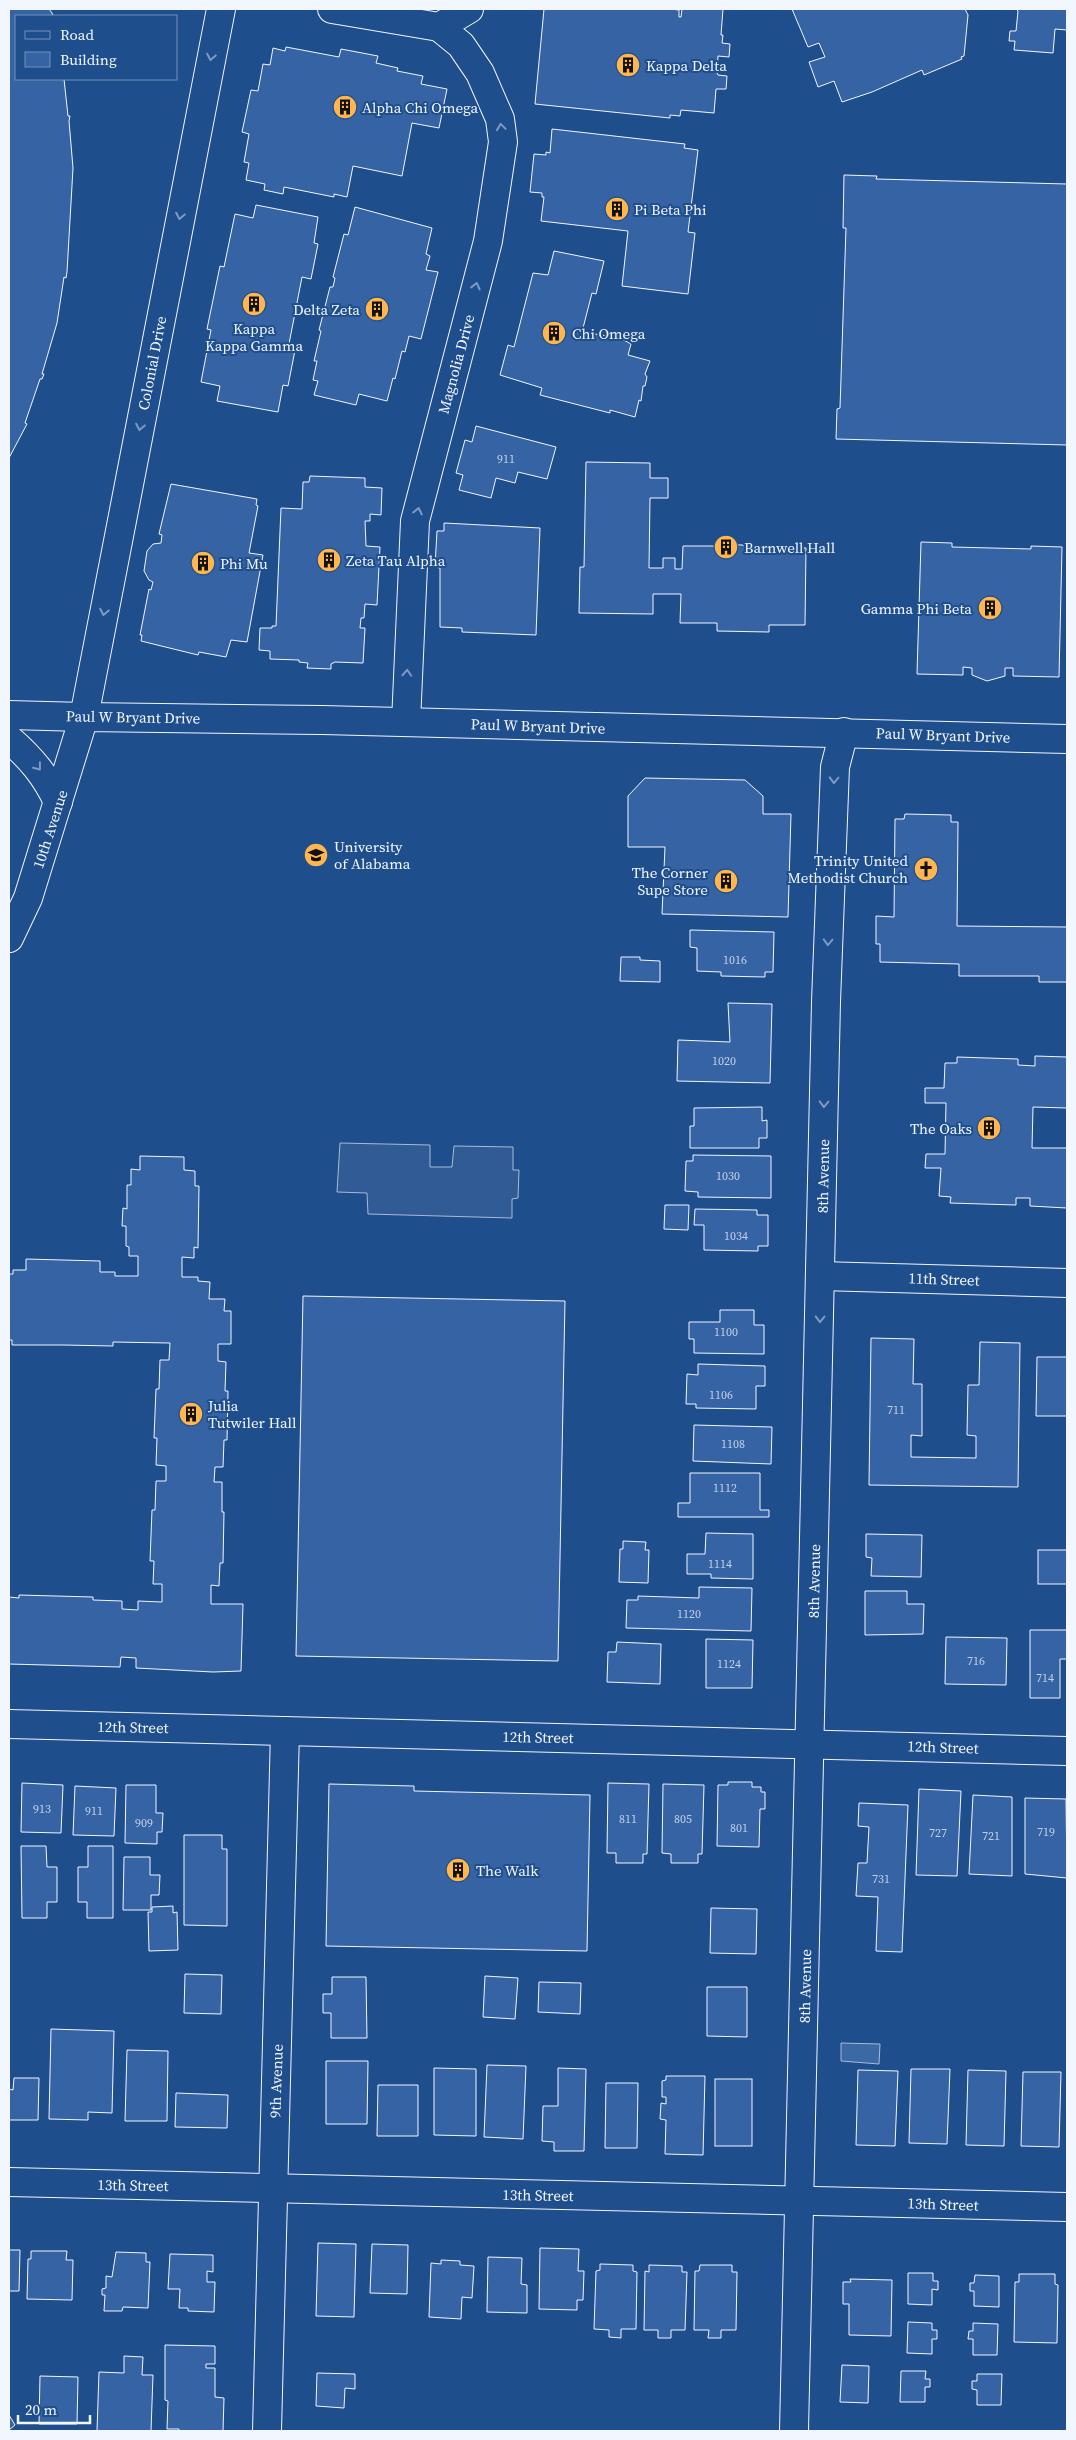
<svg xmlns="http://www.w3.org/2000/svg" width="1076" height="2440" font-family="'Source Serif 4',serif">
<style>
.parking{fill:#305b95;stroke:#a8bbd7}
.water{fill:#3b69a3;stroke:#a8bbd7}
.building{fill:#3563a3;stroke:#f2f6ff}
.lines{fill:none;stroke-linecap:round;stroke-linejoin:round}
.minor-casing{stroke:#f2f6ff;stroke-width:30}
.major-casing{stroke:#f2f6ff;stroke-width:30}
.minor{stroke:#1f4e8c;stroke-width:28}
.major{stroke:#1f4e8c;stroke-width:28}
.oneway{stroke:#7e9ac0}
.labels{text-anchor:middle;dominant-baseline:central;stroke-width:4;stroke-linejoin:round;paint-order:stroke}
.number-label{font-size:12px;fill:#c3d1e8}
.poi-label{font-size:15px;fill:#f2f6ff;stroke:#1f4e8c;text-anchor:start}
.street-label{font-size:15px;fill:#f2f6ff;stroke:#1f4e8c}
</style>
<rect width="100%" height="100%" fill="#1f4e8c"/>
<path class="parking" d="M340,1143L430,1145V1167H452L454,1146L513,1147V1170H519L518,1198L512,1199V1218L368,1214L367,1193L337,1192Z"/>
<path class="water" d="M841,2043L880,2044L879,2064L841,2061Z"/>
<g class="building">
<path d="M9,9H49L52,13L53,16H16V79H64L68,116H70L69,121L73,168L67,272L66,278L64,277L57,323L42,374H44L42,379H40L25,423L27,424L9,458Z"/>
<path d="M544,9H671L679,10V17H681L682,9H723L721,35H723L722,43L730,44L729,57L718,56L717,73L718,75L727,76L726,89H716L714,113L681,110L680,116L670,115V118L535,104Z"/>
<path d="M792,9H965L968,15L964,56L961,57L962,59L924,75L922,70L872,92L842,102L834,81L818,87L809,62L825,57L819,43L808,47Z"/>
<path d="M1016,9H1067V30L1055,29L1053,53L1014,50L1015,41H1009L1010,31H1016L1018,11Z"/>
<path d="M286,47L339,57L341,49L378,56L376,63L398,68L397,71L423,76L421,84L447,89L439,128L412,123L402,176L353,166L347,197L334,194V197L284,187L283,194L264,190L265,184L246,180L249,163L244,162L249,134L242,132L251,90L258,91L263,64L270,65L273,48L285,51Z"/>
<path d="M552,129L685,144L684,148L698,150L688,232L695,233L688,294L622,286L628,231L541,221L544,197H542V193L530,192L534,154L546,155V152L550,153Z"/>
<path d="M844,175L877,176L876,179L1067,184V445L836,439L837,409L840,408L846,228H843Z"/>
<path d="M256,205L318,217L314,243L318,244L311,279L302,277L288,349L295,350L288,386L283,385L278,412L217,401L220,386L201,382L211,330L207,329L220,266L224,267L235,214L253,218Z"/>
<path d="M355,207L432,228L426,254L430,256L426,270L438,272L421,339L409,336L405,352L402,351L395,379L393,378L387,401L359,394L356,405L314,395L318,381L313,380L317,361H314L321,331L319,330L330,287H333L335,278L333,277L344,234L348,235Z"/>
<path d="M554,251L604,261L596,294L592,293L582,332L620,338L631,344L628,355L650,361L645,374L647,377L645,386H643L641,401L639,400L635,417L610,410V413L540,395L542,388L500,375L508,345L514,347L533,273L548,275Z"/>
<path d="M476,426L556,447L547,479L518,472L515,483L496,478L491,498L459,490L463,475L456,473L465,440L472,442Z"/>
<path d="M586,462L650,463V478H668V498H650L649,568H663V558H675V569H682L683,546H720V544L806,548L805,625H769V632L717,631V623H680L681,594H653V614L579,613L580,567H584Z"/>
<path d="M310,476L365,478V487L382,488L381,515L370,514V521H365L366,546L380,547L377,605L365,604L364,618H361L360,628H365L363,663L335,662L331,664V669L307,668L308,663L299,662V660L270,659V651L259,650L260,628H272V626H276L281,508L302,509L303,482H309Z"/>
<path d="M171,484L257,499L256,505L258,506L249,553L263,555L247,642L231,640L226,657L199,652L198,655L141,641L142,635H140L149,589L151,590L153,582L149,580L144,571L147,551L153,544L161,543L162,535L159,534Z"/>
<path d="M444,523L540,528L536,635L462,632V628L440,627V568L435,567L437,531H444Z"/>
<path d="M921,542L952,543V547L1031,549V546L1062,547L1059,677L1013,676V668H1005V676L987,681L972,675V668L963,667V675L917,674Z"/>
<path d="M645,778L745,780L763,796V814H791L788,917L662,914L665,847H628V796Z"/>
<path d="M905,814L951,815V822H958L957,926L1067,927V982H1039V976H959V964L880,962V944H876V916L894,917L895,819H904Z"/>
<path d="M690,930L774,932L773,972H765V977L721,976V972L697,971V948L690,947Z"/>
<path d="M621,957H640V960L660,961V982L620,981Z"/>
<path d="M728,1003L772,1004L770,1083L677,1081L678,1040L730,1042Z"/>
<path d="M1035,1056L1067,1057V1108L1033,1107L1032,1148H1067V1208L1030,1206V1198H1016V1205L950,1203L951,1197L939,1196L941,1168H925L926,1154H945L946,1103H925V1088H944L945,1063H957V1057L1018,1059V1065L1035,1066Z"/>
<path d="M762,1107V1121L767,1120V1138H759V1148H690V1126H694V1108Z"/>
<path d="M693,1155L771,1156V1198L698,1197V1192L685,1191L686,1161H693Z"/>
<path d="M140,1156L184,1157V1170L195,1171V1186H199L198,1248L194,1247V1258L182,1257V1277H198V1281L210,1282L209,1299H225L224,1311H231V1344H218V1361L226,1362L225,1391H228L227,1440H224L223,1467H215L214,1482H222V1512H224L223,1563H220L219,1586L211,1585V1604H243L241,1671L213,1672L136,1668V1658L121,1657L120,1667L9,1664V1597L19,1598V1595L93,1597V1600L122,1601V1609L138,1610V1601L162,1602V1584H153L154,1561H150L152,1510H155L156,1481H166V1466L156,1465L157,1438H154L156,1389H159L160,1360H169L170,1343L113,1342V1346L64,1345H12V1340H9V1274H13V1270H26V1259L100,1261V1272H115V1276H138V1256H129V1247L126,1246V1226H122L123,1208L127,1209V1185H131V1169L140,1170Z"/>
<path d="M665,1205H689L688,1230L664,1229Z"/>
<path d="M695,1209L757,1210V1215H768V1246H758V1251L704,1250V1225H694Z"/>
<path d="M303,1296L565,1301L558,1661L296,1656Z"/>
<path d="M720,1310H754V1325H764V1354L694,1353V1339H689V1322H720Z"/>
<path d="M871,1338L914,1339L913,1384H922V1436L911,1435V1457L976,1458V1436L967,1435L968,1385H979L980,1342L1020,1343L1018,1487L869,1485Z"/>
<path d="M1037,1357H1067V1416H1036Z"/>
<path d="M698,1364L765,1366V1386H756V1409L696,1408V1404H686L687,1374L698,1375Z"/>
<path d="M694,1425L772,1427L771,1464L693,1461Z"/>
<path d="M690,1473H760V1510H769V1517H678V1503H690Z"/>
<path d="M706,1533L753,1534V1579L711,1578V1574H687V1554H705Z"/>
<path d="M866,1534L922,1535L921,1577L871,1576L872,1558L866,1557Z"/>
<path d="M623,1541L646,1542L645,1550H649L648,1583L619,1582L620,1549H623Z"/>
<rect x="1038" y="1550" width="29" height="34"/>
<path d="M699,1587L752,1588L751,1631L626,1628L627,1600H638V1596L699,1598Z"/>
<path d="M865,1591H907V1604H924L923,1634L865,1635Z"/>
<path d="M1030,1630H1067V1659H1060V1698H1030Z"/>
<path d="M946,1637L1007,1638L1006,1685L945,1684Z"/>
<path d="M706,1639L753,1640L752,1688H706Z"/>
<path d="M617,1642L661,1644L660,1684L607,1682L608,1652H616Z"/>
<path d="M728,1782H752V1787H761V1792H765V1809H760L759,1847L717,1846L718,1785H728Z"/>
<path d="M22,1783L63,1785L61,1833L21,1832Z"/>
<path d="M608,1783L649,1784L647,1854H643V1863H616V1853H607Z"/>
<path d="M329,1784L414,1786V1791L590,1795L587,1951L326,1946Z"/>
<path d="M663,1784L704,1785L702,1854H698V1863H671V1854L662,1853Z"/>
<path d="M126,1785H156V1813H163L162,1832H157V1844L125,1843Z"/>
<path d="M75,1786L116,1788L114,1836L73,1835Z"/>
<path d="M919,1789L961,1791L957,1876L916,1875Z"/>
<path d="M973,1795L1012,1797V1876L969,1874Z"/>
<path d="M1025,1798L1066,1799L1067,1878L1025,1874Z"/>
<path d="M859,1803L908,1805L902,1952L876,1951L878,1897L856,1896L858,1863H867L869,1827L858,1826Z"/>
<path d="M184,1835H222V1849H227V1926L184,1925Z"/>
<path d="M21,1846H46L47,1867H57V1902H47V1918H22Z"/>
<path d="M88,1846H113V1918H87V1902H78V1867H88Z"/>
<path d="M124,1857H150V1875H160L159,1895H151V1910H123Z"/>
<path d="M173,1906V1913L177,1912L178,1950L149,1951L148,1912H152V1907Z"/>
<path d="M711,1908L757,1909L756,1954L710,1953Z"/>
<path d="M185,1974L222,1975L221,2014L184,2013Z"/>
<path d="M485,1976L518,1978L515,2019L483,2017Z"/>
<path d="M332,1977H366L367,2038H331V2013H323V1994H332Z"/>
<path d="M539,1982L581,1983L580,2014L538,2012Z"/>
<path d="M707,1987H747V2037L707,2036Z"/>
<path d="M51,2029L114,2031L112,2113L88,2112V2120L49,2119Z"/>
<path d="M127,2050L168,2051L167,2121H125Z"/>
<path d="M326,2061H368L367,2124H326Z"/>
<path d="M487,2065L526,2066L523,2139L484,2137Z"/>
<path d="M434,2068L476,2069V2136L434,2135Z"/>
<path d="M558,2068L586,2069L584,2151H554V2142L542,2141L543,2106H558Z"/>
<path d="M911,2069H950L947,2144L909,2143Z"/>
<path d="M858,2070L898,2071L895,2146L856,2145Z"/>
<path d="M968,2070L1006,2071L1004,2146L966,2145Z"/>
<path d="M1023,2072H1061L1059,2147L1021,2146Z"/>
<path d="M666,2076H705L703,2155L665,2154L666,2120L660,2119L661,2103L666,2104V2097H662V2081L666,2080Z"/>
<path d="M14,2078H39L38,2120H9V2089L13,2090Z"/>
<rect x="715" y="2079" width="37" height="67"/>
<path d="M606,2083H638L637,2148H605Z"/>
<path d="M378,2085H418V2136H377Z"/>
<path d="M176,2093L228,2095L227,2128L175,2127Z"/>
<path d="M318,2243L356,2244L354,2317L316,2316Z"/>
<path d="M372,2244L408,2245L407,2294L370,2293Z"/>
<path d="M540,2248L579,2249L578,2271H584L583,2300H577V2310L539,2309Z"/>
<path d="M9,2250H20L19,2291H9Z"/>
<path d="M31,2251H67L66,2260H73L72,2300L27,2299L28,2259H31Z"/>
<path d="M116,2252L146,2253V2262H150L148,2308L123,2307L122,2311H104L105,2295H102V2289L106,2288V2276L112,2277Z"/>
<path d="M170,2254L213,2255V2272L207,2271V2282H215L214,2312L188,2311V2308H179L180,2289H168Z"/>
<path d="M488,2257L522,2258L521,2284L527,2285V2313L487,2312Z"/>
<path d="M441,2260L460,2261V2265L474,2266L472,2298L462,2297L461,2319L429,2317L431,2263L441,2264Z"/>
<path d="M600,2264L633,2265V2271L637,2272L636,2329H621V2338L609,2337V2330L594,2329L596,2271L600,2270Z"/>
<path d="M649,2265L682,2266V2272H687L685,2330H671V2338H658V2330H644L645,2271L649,2272Z"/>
<path d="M700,2265H732V2272H737L736,2330H721V2338H708L709,2330H694L695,2271H699Z"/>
<path d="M908,2273H933V2281H938V2290L932,2289V2305L908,2304Z"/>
<path d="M1019,2274H1055V2284L1058,2285L1057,2343L1014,2342L1015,2282H1019Z"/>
<path d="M975,2275L999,2276V2307L974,2306V2291H970V2283H974Z"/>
<path d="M850,2279L892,2280L891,2336L849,2335V2304H843V2282H851Z"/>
<path d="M908,2322L932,2323V2330H937V2339H932V2354L907,2353Z"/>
<path d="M973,2323L998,2324L997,2355H973V2339H968L969,2331H973Z"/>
<path d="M165,2345L215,2346V2364H206V2368H215V2397L224,2398L223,2431H179V2429H167L168,2401L165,2400Z"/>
<path d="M124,2356L143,2357L142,2375H153L151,2431H97L99,2372L124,2373Z"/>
<path d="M842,2365L869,2366L868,2403L840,2402Z"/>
<path d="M901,2371H926L925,2379H930V2387H925V2402H900Z"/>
<path d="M317,2373L355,2374V2389L345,2388L344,2408L316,2406Z"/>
<path d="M977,2374H1002L1001,2405H977V2390L972,2389V2381H977Z"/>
<path d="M40,2376L78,2377L77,2424H39Z"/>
<path d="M9,2415L15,2425L9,2430Z"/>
</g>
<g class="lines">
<g class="minor-casing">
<g id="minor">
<path d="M332,9L439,27L469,9"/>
<path d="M9,715L84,717L221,9"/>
<path d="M406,722L415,521L488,241L503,142L500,119L480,73L461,45L439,27"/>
<path d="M9,739C31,758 46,776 58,802"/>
<path d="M820,1276L1067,1283"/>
<path d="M9,1724L1067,1751"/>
<path d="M9,2182L1067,2207"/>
<path d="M267,2431L285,1731"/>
<path d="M794,2431L826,1002L835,767L844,732"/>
</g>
</g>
<g class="major-casing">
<path id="major" d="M9,938L28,898L84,717L322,720L1067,739"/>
</g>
<use href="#minor" class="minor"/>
<use href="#major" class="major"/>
</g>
<defs><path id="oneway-chevron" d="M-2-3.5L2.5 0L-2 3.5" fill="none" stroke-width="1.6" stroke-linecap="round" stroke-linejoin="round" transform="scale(1.25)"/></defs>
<g class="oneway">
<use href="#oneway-chevron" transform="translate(211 57) rotate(101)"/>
<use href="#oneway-chevron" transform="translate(501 127) rotate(-98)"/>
<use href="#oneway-chevron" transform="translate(180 216) rotate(101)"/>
<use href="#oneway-chevron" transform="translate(476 286) rotate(-76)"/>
<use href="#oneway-chevron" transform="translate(140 427) rotate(101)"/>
<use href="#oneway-chevron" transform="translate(418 511) rotate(-77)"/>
<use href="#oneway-chevron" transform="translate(104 612) rotate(101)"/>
<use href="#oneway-chevron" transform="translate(407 673) rotate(-87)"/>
<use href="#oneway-chevron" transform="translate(38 767) rotate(52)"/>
<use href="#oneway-chevron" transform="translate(834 780) rotate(92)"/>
<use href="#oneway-chevron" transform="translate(828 942) rotate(92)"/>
<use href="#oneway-chevron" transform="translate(824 1104) rotate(91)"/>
<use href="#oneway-chevron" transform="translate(820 1319) rotate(91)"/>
</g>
<defs>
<g id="building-disc" transform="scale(1.25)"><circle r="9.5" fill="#ffb74d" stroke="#1f4e8c"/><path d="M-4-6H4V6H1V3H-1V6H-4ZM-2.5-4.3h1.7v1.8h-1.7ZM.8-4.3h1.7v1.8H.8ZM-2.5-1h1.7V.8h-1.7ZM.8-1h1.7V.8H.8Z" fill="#111"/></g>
<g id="university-disc" transform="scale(1.25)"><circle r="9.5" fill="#ffb74d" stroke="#1f4e8c"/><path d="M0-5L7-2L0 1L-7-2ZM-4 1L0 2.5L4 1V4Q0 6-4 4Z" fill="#111"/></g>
<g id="church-disc" transform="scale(1.25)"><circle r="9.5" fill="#ffb74d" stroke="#1f4e8c"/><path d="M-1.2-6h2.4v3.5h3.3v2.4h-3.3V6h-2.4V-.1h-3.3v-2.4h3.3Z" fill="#111"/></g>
</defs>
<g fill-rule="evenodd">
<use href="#building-disc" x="628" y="65"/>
<use href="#building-disc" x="345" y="107"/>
<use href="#building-disc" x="617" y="209"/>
<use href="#building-disc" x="254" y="304"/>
<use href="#building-disc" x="377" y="309"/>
<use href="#building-disc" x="554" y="333"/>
<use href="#building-disc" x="726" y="547"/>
<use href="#building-disc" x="329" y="560"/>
<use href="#building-disc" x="203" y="563"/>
<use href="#building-disc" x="990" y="608"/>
<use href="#university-disc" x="316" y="855"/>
<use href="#church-disc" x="926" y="869"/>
<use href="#building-disc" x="726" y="881"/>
<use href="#building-disc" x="989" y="1128"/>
<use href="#building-disc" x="191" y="1414"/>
<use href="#building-disc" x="458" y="1870"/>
</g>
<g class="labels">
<g class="number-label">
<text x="506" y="459">911</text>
<text x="735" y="960">1016</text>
<text x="724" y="1061">1020</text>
<text x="728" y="1176">1030</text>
<text x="736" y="1236">1034</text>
<text x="726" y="1332">1100</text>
<text x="721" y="1395">1106</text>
<text x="896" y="1410">711</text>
<text x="733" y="1444">1108</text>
<text x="725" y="1488">1112</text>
<text x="720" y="1564">1114</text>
<text x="689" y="1614">1120</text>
<text x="976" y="1661">716</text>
<text x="729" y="1664">1124</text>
<text x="1045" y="1678">714</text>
<text x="42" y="1809">913</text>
<text x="94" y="1811">911</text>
<text x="628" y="1819">811</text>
<text x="683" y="1819">805</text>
<text x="144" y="1823">909</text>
<text x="739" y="1828">801</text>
<text x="1046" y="1832">719</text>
<text x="938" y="1833">727</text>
<text x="991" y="1836">721</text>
<text x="881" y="1879">731</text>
</g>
<g class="poi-label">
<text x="646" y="65">Kappa Delta</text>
<text x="362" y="107">Alpha Chi Omega</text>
<text x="634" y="209">Pi Beta Phi</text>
<text x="360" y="309" text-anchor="end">Delta Zeta</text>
<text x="254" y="328" text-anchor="middle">Kappa<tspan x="254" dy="17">Kappa Gamma</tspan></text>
<text x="572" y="333">Chi Omega</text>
<text x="744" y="547">Barnwell Hall</text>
<text x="346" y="560">Zeta Tau Alpha</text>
<text x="220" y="563">Phi Mu</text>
<text x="972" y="608" text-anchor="end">Gamma Phi Beta</text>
<text x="334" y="846">University<tspan x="334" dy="17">of Alabama</tspan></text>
<text x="908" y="860" text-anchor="end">Trinity United<tspan x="908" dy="17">Methodist Church</tspan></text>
<text x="708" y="872" text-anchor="end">The Corner<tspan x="708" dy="17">Supe Store</tspan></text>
<text x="972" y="1128" text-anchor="end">The Oaks</text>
<text x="208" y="1405">Julia<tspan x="208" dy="17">Tutwiler Hall</tspan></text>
<text x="476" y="1870">The Walk</text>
</g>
<g class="street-label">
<text transform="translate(152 363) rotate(-79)">Colonial Drive</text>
<text transform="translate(456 364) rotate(-75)">Magnolia Drive</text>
<text transform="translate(133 717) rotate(1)">Paul W Bryant Drive</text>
<text transform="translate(538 726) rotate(2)">Paul W Bryant Drive</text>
<text transform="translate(943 735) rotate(2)">Paul W Bryant Drive</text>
<text transform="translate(50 829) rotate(-72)">10th Avenue</text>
<text transform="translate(823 1176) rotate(-89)">8th Avenue</text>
<text transform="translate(944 1279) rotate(2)">11th Street</text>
<text transform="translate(814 1581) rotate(-89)">8th Avenue</text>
<text transform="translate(133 1727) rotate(1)">12th Street</text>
<text transform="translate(538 1737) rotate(1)">12th Street</text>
<text transform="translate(943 1747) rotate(2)">12th Street</text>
<text transform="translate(805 1986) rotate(-89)">8th Avenue</text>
<text transform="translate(276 2081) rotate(-88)">9th Avenue</text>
<text transform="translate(133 2185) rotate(1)">13th Street</text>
<text transform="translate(538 2195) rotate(1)">13th Street</text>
<text transform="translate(943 2204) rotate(2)">13th Street</text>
</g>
</g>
<rect width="1076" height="2440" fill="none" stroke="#f2f6ff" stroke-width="20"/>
<rect x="15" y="15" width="162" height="65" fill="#1f4e8c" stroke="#7391ba"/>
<rect x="25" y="31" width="25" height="8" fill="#1f4e8c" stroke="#7391ba"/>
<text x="60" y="40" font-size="15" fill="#f2f6ff">Road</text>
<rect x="25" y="52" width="25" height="15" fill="#3563a3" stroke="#7391ba"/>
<text x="60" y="65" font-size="15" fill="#f2f6ff">Building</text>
<path d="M18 2415v8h72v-8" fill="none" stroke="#f2f6ff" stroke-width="2.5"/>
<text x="25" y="2415" font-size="15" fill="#f2f6ff" stroke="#1f4e8c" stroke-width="4" paint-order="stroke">20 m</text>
</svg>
